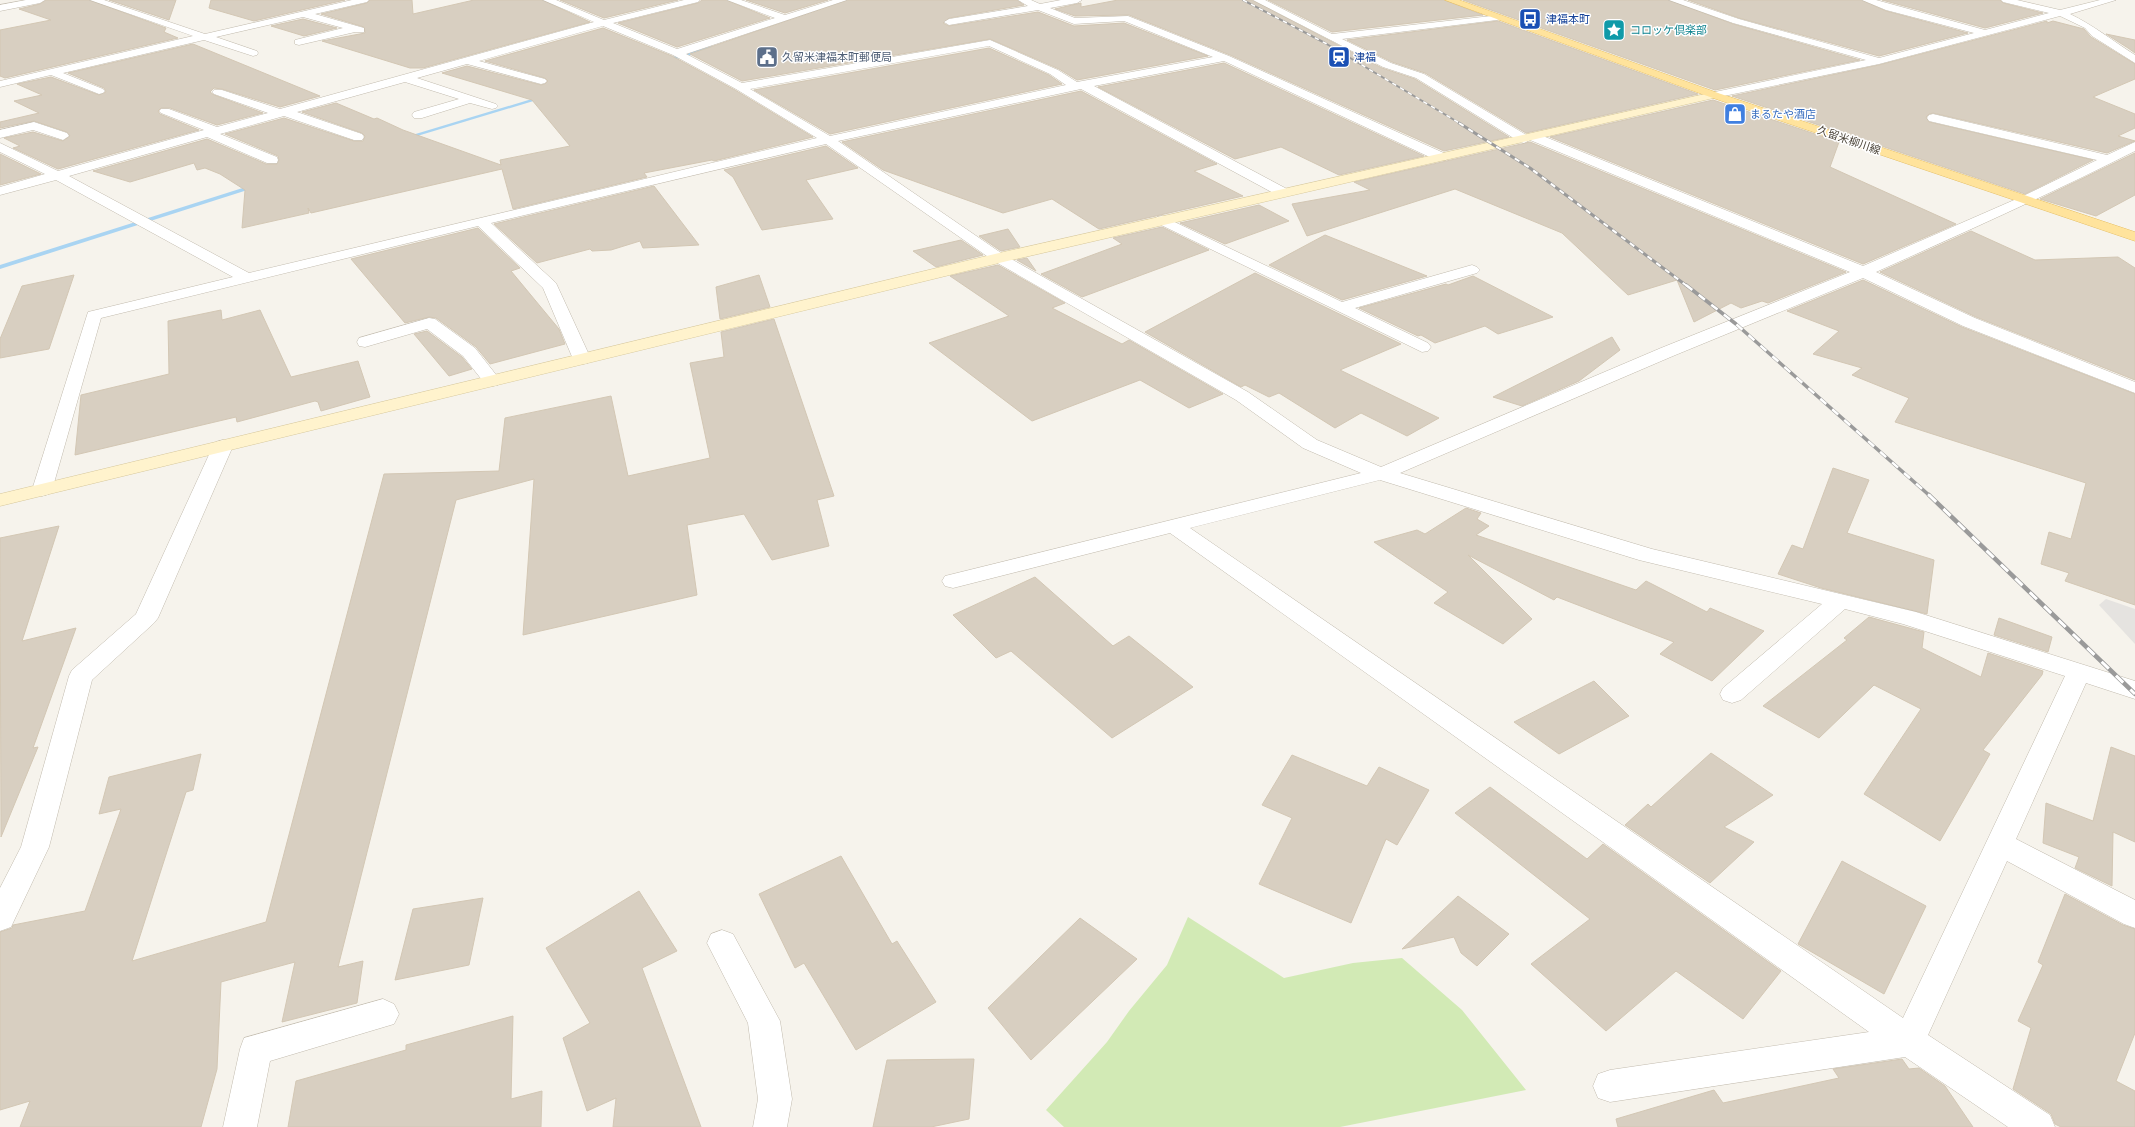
<svg xmlns="http://www.w3.org/2000/svg" width="2135" height="1127" font-family="'IBM Plex Sans','Noto Sans JP',sans-serif">
<style>
.green{fill:#d2eab5}
.parking{fill:#e5e3e0}
.lines{fill:none;stroke-linecap:round;stroke-linejoin:round}
.stream{fill:#a9d4f2;fill-rule:evenodd}
.building{fill:#d8cfc1;stroke:#d3c7b4}
.street-casing{stroke:#c2bbae;stroke-width:1}
.secondary-casing{stroke:#d6c79b;stroke-width:1}
.primary-casing{stroke:#e6c16a;stroke-width:1}
.street{fill:#fff;fill-rule:evenodd}
.secondary{fill:#fff3cd;fill-rule:evenodd}
.primary{fill:#ffe39c;fill-rule:evenodd}
.rail-far3-casing{stroke:#9a9a9a;stroke-width:2}
.rail-far2-casing{stroke:#9a9a9a;stroke-width:3}
.rail-far1-casing{stroke:#9a9a9a;stroke-width:3.5}
.rail-casing{stroke:#9a9a9a;stroke-width:4.5}
.rail-far3{stroke:#fff;stroke-width:1.5;stroke-dasharray:4.5;stroke-linecap:butt}
.rail-far2{stroke:#fff;stroke-width:2;stroke-dasharray:5.5;stroke-linecap:butt}
.rail-far1{stroke:#fff;stroke-width:2.5;stroke-dasharray:8;stroke-linecap:butt}
.rail{stroke:#fff;stroke-width:3;stroke-dasharray:10;stroke-linecap:butt}
.labels{text-anchor:middle;dominant-baseline:central;stroke-width:3;stroke-linejoin:round;paint-order:stroke}
.far-transit-label{font-size:11px;fill:#164399;stroke:#fff;text-anchor:start}
.far-culture-label{font-size:11px;fill:#0d838f;stroke:#fff;text-anchor:start}
.far-service-label{font-size:11px;fill:#4e5e75;stroke:#fff;text-anchor:start}
.far-shop-label{font-size:11px;fill:#366cbe;stroke:#fff;text-anchor:start}
.far-street-label{font-size:11px;fill:#4b4439;stroke:#fff}
</style>
<rect width="100%" height="100%" fill="#f6f3ec"/>
<path class="green" d="M1188,917L1284,978L1353,963L1402,958L1462,1010L1526,1090L1340,1127H1064L1046,1110L1107,1042L1129,1011L1167,965Z"/>
<path class="parking" d="M2106,599L2135,609V644L2099,605Z"/>
<g class="lines">
<g class="stream">
<path d="M712,46L714,49L661,63L658,61Z"/>
<path d="M545,95L550,96L404,140L399,139Z"/>
<path d="M258,183L261,185L260,186L0,269V265Z"/>
</g>
</g>
<g class="building">
<path d="M46,0H89L166,28L164,32L178,38L5,78L0,76V30L51,20L19,9L40,4Z"/>
<path d="M109,0H176L169,20Z"/>
<path d="M211,0H345L254,21L209,8Z"/>
<path d="M370,0H412L413,14L474,0H542L590,22L423,68H410L322,41L365,33L364,27L321,14L367,3Z"/>
<path d="M560,0H678L604,18Z"/>
<path d="M702,0H726L770,18L677,47L618,23L698,3Z"/>
<path d="M746,0H828L785,13Z"/>
<path d="M848,0H1017L1024,5L949,18L943,23L949,26L1038,12L1074,26L1124,23L1208,56L1077,80L1059,69L990,39L742,81L690,54Z"/>
<path d="M1118,0H1252L1382,68L1415,79L1509,137L1444,151L1230,55L1129,15L1075,16L1055,9L1081,3V7Z"/>
<path d="M1268,0H1444L1483,15L1332,32Z"/>
<path d="M1463,0H1668L1733,24L1860,60L1715,90Z"/>
<path d="M1688,0H1861L1886,11L1968,33L1879,56L1739,18Z"/>
<path d="M1882,0H2000L2003,3L2043,13L1985,28Z"/>
<path d="M303,19L337,28L304,36L271,26Z"/>
<path d="M1498,21L1698,94L1526,133L1425,73L1392,62L1347,40Z"/>
<path d="M2047,21V23L2053,21L2084,29L2091,37L2135,64V79L2093,97L2135,114V128L2118,136L2135,141L2107,153L1933,113L1929,114L1926,117L1929,122L2093,160L2025,194L1732,96L1879,65Z"/>
<path d="M603,28L672,56L735,90L813,137L714,161L712,160L644,173L647,177L513,209L502,169L311,213L308,208L309,213L242,228L245,190L220,174L205,168L197,170L194,163L130,182L93,171L207,139L266,164H277L279,160L278,156L225,134L284,118L354,141H363L365,136L362,133L302,112L336,103L374,119L377,118L403,130L501,165L500,160L570,146L532,100L442,73L467,66L541,85L545,84L548,81L545,78L485,61Z"/>
<path d="M2106,34L2135,40V53L2128,48Z"/>
<path d="M193,44L320,96L280,107L222,89L214,88L210,92L214,95L263,113L217,125L170,108H161L158,111L160,114L199,130L58,169L13,148L20,146L4,138L33,132L63,141L70,136L67,132L34,121L0,128V122L39,113L14,101L42,95L17,84L51,77L99,95L106,92L104,88L68,73Z"/>
<path d="M989,48L1049,75L1062,84L830,134L754,90Z"/>
<path d="M1224,63L1424,156L1339,175L1281,147L1235,159L1098,87Z"/>
<path d="M1081,91L1217,164L1194,171L1243,196L1099,229L1052,199L1003,213L883,170L842,142Z"/>
<path d="M1713,100L1839,142L1830,167L1956,224L1863,264L1550,137Z"/>
<path d="M1530,142L1846,272L1768,303L1762,301L1741,308L1731,303L1694,322L1677,280L1628,295L1562,233L1455,189L1307,236L1292,204L1370,190L1354,182Z"/>
<path d="M826,146L858,168L806,180L833,219L762,230L733,177L724,170Z"/>
<path d="M2135,153V195L2096,216L2040,199Z"/>
<path d="M0,154L41,174L0,185Z"/>
<path d="M654,186L699,245L643,248L640,241L611,250L592,251L590,249L537,263L494,224Z"/>
<path d="M1259,205L1289,221L1225,244L1180,223Z"/>
<path d="M1162,227L1209,250L1082,297L1041,274L1122,244L1113,238Z"/>
<path d="M478,228L520,268L511,271L559,329L565,344L490,364L476,347L436,318L429,317L405,323L351,259Z"/>
<path d="M1008,229L1020,247L1001,251L979,236Z"/>
<path d="M1971,231L2035,260L2118,257L2135,268V380L1976,317L1880,272Z"/>
<path d="M1325,235L1427,276L1342,300L1269,265Z"/>
<path d="M961,240L983,255L936,267L913,251Z"/>
<path d="M1027,258L1036,271L1017,260Z"/>
<path d="M998,265L1065,303L1052,308L1122,344L1129,340L1223,394L1189,408L1140,380L1032,421L929,343L1009,316L950,276Z"/>
<path d="M1255,273L1401,344L1340,370L1439,418L1407,436L1361,413L1335,428L1279,393L1269,397L1245,385L1241,387L1145,332Z"/>
<path d="M74,275L49,349L0,358V339L22,286Z"/>
<path d="M759,275L770,307L720,319L716,287Z"/>
<path d="M1473,276L1553,317L1498,334L1485,326L1435,343L1421,335L1418,336L1359,308L1446,284L1448,285Z"/>
<path d="M1863,280L1962,327L2135,394V605L2065,581L2069,573L2041,564L2049,532L2071,539L2086,483L1895,422L1909,398L1852,375L1862,368L1813,354L1839,331L1787,311Z"/>
<path d="M221,310L222,320L260,310L291,377L358,361L370,397L321,411L318,402L315,401L237,422L236,417L75,455L81,395L169,374L168,321Z"/>
<path d="M774,319L834,496L817,500L829,546L772,560L744,514L687,525L697,595L523,635L534,479L456,500L338,967L363,961L357,1003L282,1022L295,962L221,982L217,1069L201,1127H20L30,1101L0,1110V932L12,928L13,925L85,911L121,809L99,814L109,777L201,754L193,790L186,792L132,961L266,922L384,474L499,471L505,418L611,396L628,476L710,458L690,363L724,357L721,332Z"/>
<path d="M427,331L462,357L472,369L449,376L414,334Z"/>
<path d="M1612,337L1620,350L1579,381L1522,406L1493,397Z"/>
<path d="M1833,468L1869,480L1847,533L1934,560L1927,614L1821,588L1778,574L1792,545L1803,549Z"/>
<path d="M1466,508L1481,513L1477,519L1489,526L1476,535L1636,590L1646,581L1707,612L1710,608L1764,631L1712,681L1660,654L1674,642L1557,597L1554,600L1468,555L1532,619L1503,644L1434,603L1448,592L1374,542L1417,530L1425,534Z"/>
<path d="M59,526L22,641L76,628L33,748L38,747L1,837L0,538Z"/>
<path d="M1035,577L1113,646L1129,636L1193,687L1112,738L1011,651L996,658L953,615Z"/>
<path d="M1869,617L1924,632L1922,648L1981,677L1988,653L2043,671L2042,675L1983,750L1990,754L1940,841L1864,794L1921,709L1874,685L1819,738L1763,706L1847,640L1844,638Z"/>
<path d="M1999,618L2052,637L2048,652L1994,635Z"/>
<path d="M1594,681L1629,716L1559,754L1514,722Z"/>
<path d="M2111,747L2135,756V842L2113,832L2112,886L2075,868L2079,857L2043,843L2046,803L2093,821Z"/>
<path d="M1711,753L1773,795L1724,827L1754,842L1710,883L1625,825L1648,804L1651,807Z"/>
<path d="M1292,755L1367,786L1379,767L1429,790L1397,845L1386,839L1351,923L1259,884L1292,818L1262,805Z"/>
<path d="M1490,787L1587,859L1603,844L1781,971L1743,1019L1676,971L1606,1031L1531,964L1590,919L1455,813Z"/>
<path d="M841,856L892,944L897,941L936,1002L856,1050L804,963L795,968L759,894Z"/>
<path d="M1842,861L1926,906L1884,994L1798,944Z"/>
<path d="M639,891L677,951L642,968L701,1127H613L616,1098L587,1111L563,1038L590,1023L546,948Z"/>
<path d="M2065,894L2123,925L2135,929V1033L2116,1081L2135,1091V1127H2061L2055,1124L2051,1114L2013,1089L2031,1028L2018,1021L2043,965L2038,962Z"/>
<path d="M1458,896L1509,934L1477,966L1461,953L1454,937L1402,949Z"/>
<path d="M483,898L469,965L395,980L413,909Z"/>
<path d="M1080,918L1137,959L1031,1060L988,1008Z"/>
<path d="M513,1016L511,1099L542,1091L541,1127H288L296,1081L406,1050V1045Z"/>
<path d="M974,1059L969,1119L931,1127H873L887,1060Z"/>
<path d="M1902,1059L1909,1069L1919,1068L1945,1086L1973,1127H1618L1616,1119L1714,1090L1723,1103L1839,1078L1833,1069Z"/>
</g>
<g class="lines">
<g class="street-casing">
<g id="street">
<path d="M26,0H45L40,3L0,11V5Z"/>
<path d="M90,0H104L205,34L352,0H369L367,2L315,14L364,28V32H355L299,45L295,44V40L343,28L303,17L216,37L257,51L258,53L257,55L253,56L204,40L63,73L103,89L105,91L103,93L99,94L51,75L0,87V81L193,36Z"/>
<path d="M543,0H556L604,20L684,0H700L698,2L613,23L677,49L775,18L727,0H741L785,15L833,0H847L686,54L742,83L990,40L1058,70L1077,82L1213,57L1124,21L1074,24L1038,10L949,25L944,22L949,19L1028,6L1018,0H1031L1040,4L1061,0H1082L1077,3L1050,8L1075,18L1128,16L1229,56L1446,154L1447,157L1446,160H1436L1224,61L1094,86L1287,189L1289,192L1287,195H1277L1081,89L838,141L1004,255L1248,392L1317,440L1381,467L1661,348L1850,272L1530,140L1524,143L1520,142L1416,78L1383,67L1253,0H1265L1332,34L1500,15V19L1497,20L1342,39L1391,63L1424,74L1528,136L1534,133L1538,134L1863,266L2021,197L2097,160L1929,121L1927,118L1929,115L1933,114L2107,155L2135,142V151C2050,194 1963,233 1876,272L1975,318L2135,382V393L1963,326L1863,278L1673,356L1400,473L1652,549L1916,612L2135,681V699L2086,683L2016,839L2135,900V928L2124,924L2007,861L1928,1035L2050,1115L2055,1127H2008L1905,1057L1610,1102L1598,1098L1593,1086L1598,1074L1610,1070L1869,1032L1170,533L953,588L945,586L942,581L945,576L1361,473L1303,448L1236,400L994,261L826,144L491,223L556,283L591,359L588,363L582,364L576,363L573,359L543,288L478,226L101,318L52,490L49,494L42,496L35,494L32,490L88,312L233,277L56,180L0,195V187L45,174L0,152V143L58,171L204,130L161,113L159,111L161,109H169L217,127L268,113L214,94L212,92L214,90H222L280,109L594,22ZM603,26L673,55L736,89L817,138L249,273L69,176L207,137L267,163H277L278,160L277,157L220,134L284,116L354,140H362L364,137L362,134L297,112L405,82L459,99L414,112L412,115L414,118H422L470,103L492,109L496,108L498,106L496,104L417,78L467,64L541,84L545,83L547,81L545,79L479,61ZM989,46L1050,74L1066,85L830,136L750,89ZM1380,480L1639,560L1822,604L1723,688L1720,694L1723,700L1732,703L1741,700L1845,609L1903,624L2065,676L1903,1018L1190,528Z"/>
<path d="M1669,0H1683L1739,19L1879,58L1974,33L1886,10L1862,0H1876L1985,30L2049,13L2003,2L2001,0H2017L2060,10L2100,0H2116L2070,14C2093,25 2113,41 2135,55V63L2092,36L2085,28L2060,16L1879,64L1714,98L1710,97L1708,95L1710,93L1866,60L1733,23Z"/>
<path d="M34,122L67,133L69,136L63,140L33,130L0,138V130Z"/>
<path d="M1162,216L1342,302L1472,265L1477,267L1480,270L1477,273L1355,308L1428,343L1431,347L1428,351L1422,352L1157,223L1155,220L1157,217Z"/>
<path d="M429,318L435,319L475,348L501,381L498,385L492,386L486,385L463,356L427,329L365,347L359,346L357,342L359,338Z"/>
<path d="M223,440L230,442L233,446L158,618L154,623L92,680L49,847L11,927L0,931V888L21,847L69,676L72,670L136,614L213,446L216,442Z"/>
<path d="M722,930L733,934L780,1021L792,1099L787,1127H753L758,1099L748,1023L707,943L711,934Z"/>
<path d="M383,999L394,1004L399,1014L394,1024L270,1061L257,1127H223L240,1049L244,1038Z"/>
</g>
</g>
<g class="secondary-casing">
<path id="secondary" d="M1714,92L1718,93L1720,95L1718,97L999,263L0,506V494L999,253Z"/>
</g>
<g class="primary-casing">
<path id="primary" d="M1445,0H1459L1718,93L2135,232V241L1710,97Z"/>
</g>
<use href="#street" class="street"/>
<use href="#secondary" class="secondary"/>
<use href="#primary" class="primary"/>
<g class="rail-far3-casing">
<path id="rail-far3" d="M1243,0L1325,43L1461,124"/>
</g>
<g class="rail-far2-casing">
<path id="rail-far2" d="M1459,123L1530,168L1687,286"/>
</g>
<g class="rail-far1-casing">
<path id="rail-far1" d="M1686,285L1736,324L1930,496"/>
</g>
<g class="rail-casing">
<path id="rail" d="M1929,495L2135,694"/>
</g>
<use href="#rail-far3" class="rail-far3"/>
<use href="#rail-far2" class="rail-far2"/>
<use href="#rail-far1" class="rail-far1"/>
<use href="#rail" class="rail"/>
</g>
<defs>
<g id="bus-square" transform="scale(1.15)"><rect x="-9" y="-9" width="18" height="18" rx="4" fill="#1a4fb4" stroke="#fff"/><path d="M-5-6H5V4H4V6H2V4H-2V6H-4V4H-5ZM-3.5-4V0h7V-4ZM-3.5 1.2v1.5H-2V1.2ZM2 1.2v1.5H3.5V1.2Z" fill="#fff"/></g>
<g id="sight-square" transform="scale(1.15)"><rect x="-9" y="-9" width="18" height="18" rx="4" fill="#0f9aa8" stroke="#fff"/><path d="M0-6L1.8-2.2L6-1.7L2.9 1.2L3.7 5.4L0 3.3L-3.7 5.4L-2.9 1.2L-6-1.7L-1.8-2.2Z" fill="#fff"/></g>
<g id="civic-square" transform="scale(1.15)"><rect x="-9" y="-9" width="18" height="18" rx="4" fill="#5c6f8a" stroke="#fff"/><path d="M-.6-6.5H3V-4.5H.6V-3L4-1V1h2V6H-6V1h2V-1L-.6-3ZM-1.2 2.5V6h2.4V2.5Z" fill="#fff"/></g>
<g id="station-square" transform="scale(1.15)"><rect x="-9" y="-9" width="18" height="18" rx="4" fill="#1a4fb4" stroke="#fff"/><path d="M-3-6H3Q5-6 5-4V2Q5 4 3 4L4.5 6H3L1.5 4h-3L-3 6H-4.5L-3 4Q-5 4-5 2V-4Q-5-6-3-6ZM-3.5-4v3h7v-3ZM-3.5 1v1.5H-2V1ZM2 1v1.5H3.5V1Z" fill="#fff"/></g>
<g id="shop-square" transform="scale(1.15)"><rect x="-9" y="-9" width="18" height="18" rx="4" fill="#3f7fe0" stroke="#fff"/><path d="M-5-2.5h2.3a2.7 3.5 0 0 1 5.4 0H5L5.5 6h-11ZM-1.5-2.5h3a1.5 2.3 0 0 0-3 0Z" fill="#fff"/></g>
</defs>
<g fill-rule="evenodd">
<use href="#bus-square" x="1530" y="19"/>
<use href="#sight-square" x="1614" y="30"/>
<use href="#civic-square" x="767" y="57"/>
<use href="#station-square" x="1339" y="57"/>
<use href="#shop-square" x="1735" y="114"/>
</g>
<g class="labels">
<g class="far-transit-label">
<text x="1546" y="19">津福本町</text>
<text x="1354" y="57">津福</text>
</g>
<g class="far-culture-label">
<text x="1630" y="30">コロッケ倶楽部</text>
</g>
<g class="far-service-label">
<text x="782" y="57">久留米津福本町郵便局</text>
</g>
<g class="far-shop-label">
<text x="1750" y="114">まるたや酒店</text>
</g>
<g class="far-street-label">
<text transform="translate(1849 140) rotate(19)">久留米柳川線</text>
</g>
</g>
</svg>
